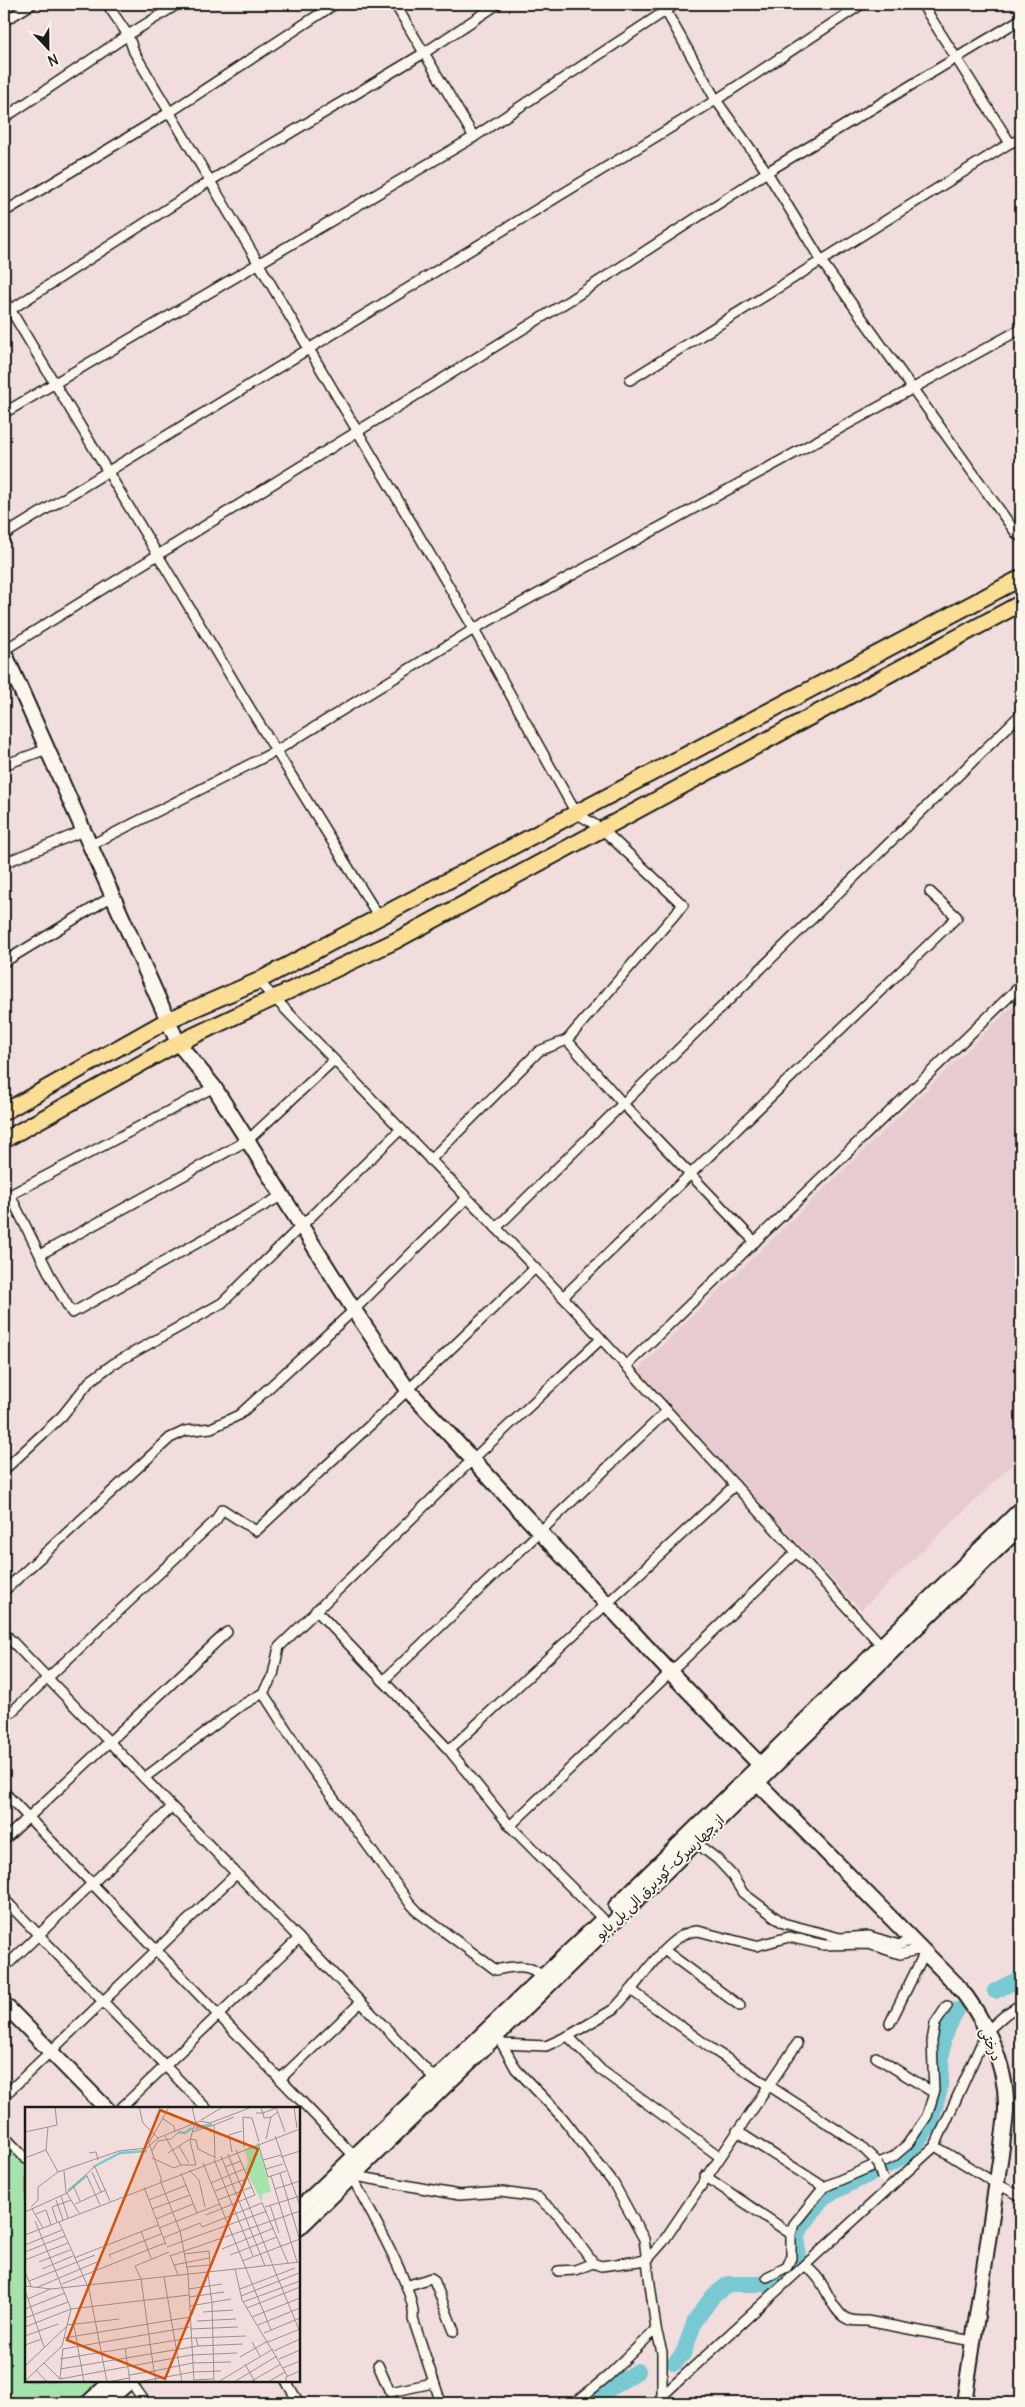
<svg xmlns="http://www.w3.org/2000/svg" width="1025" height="2407" font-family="Delius,'Playpen Sans Arabic',sans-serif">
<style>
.built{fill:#e8cbd1}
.green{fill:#a4e4ac;stroke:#608064}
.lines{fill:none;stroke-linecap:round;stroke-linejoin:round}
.river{stroke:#78c9d1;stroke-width:16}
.street-casing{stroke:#1c1c1c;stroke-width:12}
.secondary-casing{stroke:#1c1c1c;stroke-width:18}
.primary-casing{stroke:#1c1c1c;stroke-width:19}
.street{stroke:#fbf7ec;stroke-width:9}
.secondary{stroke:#fbf7ec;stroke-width:14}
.primary{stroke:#fbde96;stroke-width:15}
.street-bridge-casing{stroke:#1c1c1c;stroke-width:12;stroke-linecap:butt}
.street-bridge{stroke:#fbf7ec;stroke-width:9}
.labels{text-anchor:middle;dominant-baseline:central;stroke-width:4;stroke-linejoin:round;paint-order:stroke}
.street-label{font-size:14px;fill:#1c1c1c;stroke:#fbf7ec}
.inset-river{fill:none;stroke:#78c9d1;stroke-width:2.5}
.inset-road{fill:none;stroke:#9b908f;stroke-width:1}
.view{fill:#d4530e;fill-opacity:0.15;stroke:#d4530e;stroke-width:2.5}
.inset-edge{fill:none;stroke:#1c1c1c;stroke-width:2.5}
</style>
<rect width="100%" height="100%" fill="#f0dddc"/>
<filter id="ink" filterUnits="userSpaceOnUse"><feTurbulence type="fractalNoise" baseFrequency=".02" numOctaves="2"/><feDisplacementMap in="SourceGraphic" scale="10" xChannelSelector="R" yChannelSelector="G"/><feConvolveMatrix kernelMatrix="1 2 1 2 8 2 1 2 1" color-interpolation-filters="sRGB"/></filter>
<g filter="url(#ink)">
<path class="built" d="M1021,998V1456L861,1610L636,1371Z"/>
<path class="green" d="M4,2141L26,2164V2381H103L78,2403H4Z"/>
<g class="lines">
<g class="river">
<path d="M995,1991L1021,1978"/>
<path d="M675,2363L683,2354L695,2321L713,2296L729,2284H773L798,2265L797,2233L825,2196L888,2165L910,2152L930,2125L940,2088L943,2038L957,2010"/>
<path d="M587,2403L638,2371"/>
</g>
<g class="street-casing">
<g id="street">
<path d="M107,4L128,35L178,4"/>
<path d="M395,4L474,137"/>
<path d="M662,4L716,100L767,172L822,262L1016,533L1021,537"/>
<path d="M922,4L1010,143"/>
<path d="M4,21L32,4"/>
<path d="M4,118L128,35L134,52L474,629L576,813L602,829L683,905L567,1040L539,1051L430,1160"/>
<path d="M4,212L170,112L335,4"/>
<path d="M4,299L257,720L379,917"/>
<path d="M4,314L210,181L424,53L498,4"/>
<path d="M630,380L1010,143L1021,140"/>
<path d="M4,413L474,137L676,4"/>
<path d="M4,535L716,100L862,4"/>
<path d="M4,650L570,300L767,172L1021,19"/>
<path d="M4,765L47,749"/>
<path d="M91,845L276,751L474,629L1021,329"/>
<path d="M4,863L83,831"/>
<path d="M4,962L111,897"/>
<path d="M258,981L563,1297L884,1648"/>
<path d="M567,1040L624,1105L755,1242"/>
<path d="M214,1087L10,1195L53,1281L72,1313L283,1195"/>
<path d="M496,1228L1021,714"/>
<path d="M41,1254L248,1140L334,1060"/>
<path d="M563,1297L957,917L930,892"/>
<path d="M626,1366L1021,985"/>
<path d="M4,1470L62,1416L90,1381L113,1364L222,1303L401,1129"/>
<path d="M4,1591L170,1438L185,1431L211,1428L239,1415L354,1310L467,1198"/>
<path d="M316,1610L449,1750L510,1826L603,1919"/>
<path d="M4,1633L438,2082"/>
<path d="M383,1681L667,1411"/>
<path d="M263,1693L309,1765L409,1902L419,1913L496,1970C514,1966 529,1963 543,1977"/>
<path d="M4,1719L216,1520L222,1509L256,1531L408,1390L535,1268"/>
<path d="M449,1750L735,1485"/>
<path d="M144,1778L239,1707L263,1693L273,1675L279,1647L472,1460L601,1339"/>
<path d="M4,1792L356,2158"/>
<path d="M510,1826L796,1552"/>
<path d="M4,1840L227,1632"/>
<path d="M695,1842L717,1859L731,1874L743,1893L783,1923L840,1938L869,1936L899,1945L912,1940"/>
<path d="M4,1899L206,2108"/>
<path d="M664,1950L740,2006"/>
<path d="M4,1968L172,1807"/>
<path d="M631,1990C647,1971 672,1931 698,1931L756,1946L789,1937L824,1945L869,1944L900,1954L921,1949"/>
<path d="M890,2023L925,1952"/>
<path d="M568,2036L601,2070L719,2156"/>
<path d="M501,2042L516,2069L562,2117L614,2184L644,2239L656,2329L662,2352V2396"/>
<path d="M502,2044L546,2046L570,2035L614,2009L631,1990L712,2049L859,2144L877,2162"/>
<path d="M876,2057L934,2093"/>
<path d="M280,2079L361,2002"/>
<path d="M4,2096L236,1874"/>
<path d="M121,2108L299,1938"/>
<path d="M737,2131L824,2187"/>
<path d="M4,2136L26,2159"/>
<path d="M935,2146L995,2183L1021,2196"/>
<path d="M350,2175L459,2195L501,2192L537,2197L559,2216L593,2263L601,2266L647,2260L663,2242L797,2044"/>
<path d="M705,2176L791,2234"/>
<path d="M352,2177C366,2204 418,2293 413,2319L441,2403"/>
<path d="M805,2266C826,2279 829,2307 844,2317C851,2322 859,2321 867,2321L972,2341"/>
<path d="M558,2271L575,2270L593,2263"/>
<path d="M767,2277L787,2267L791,2258V2234L794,2224L824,2187L893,2157L907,2145L927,2116L934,2093L932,2041L935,2024L947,2006"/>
<path d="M406,2286L431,2278L434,2280L454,2331"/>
<path d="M378,2365L390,2392L433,2383"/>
<path d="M130,2381L146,2403"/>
<path d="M286,2381L299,2403"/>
<path d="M575,2403L608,2376L656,2329"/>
<path d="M657,2403L662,2396L935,2146L987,2031L1006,2014L1021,2004"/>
</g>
</g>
<g class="secondary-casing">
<g id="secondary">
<path d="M4,652L178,1043L214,1087L354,1310L408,1390L670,1672L767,1772"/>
<path d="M751,1776L956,1984C984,2016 1007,2065 1006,2108C1006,2121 1003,2134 1002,2147L964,2403"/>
<path d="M616,1906L1021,1509"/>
<path d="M4,2004L106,2108"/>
<path d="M299,2209L599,1923"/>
<path d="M299,2228L1021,1526"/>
<path d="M88,2403L112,2381"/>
<path d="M105,2403L130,2381"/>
</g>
</g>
<g class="primary-casing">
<g id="primary">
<path d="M4,1112L166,1021L258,981L1021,578"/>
<path d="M4,1140L178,1043L395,941L1021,603"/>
</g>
</g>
<use href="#street" class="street"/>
<use href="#secondary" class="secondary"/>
<use href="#primary" class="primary"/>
<g class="street-bridge-casing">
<path id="street-bridge" d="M877,2162L882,2178"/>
</g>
<use href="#street-bridge" class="street-bridge"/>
</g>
</g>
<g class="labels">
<g class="street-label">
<text transform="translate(660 1877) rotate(-44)">از جهارسرک-کودبرق الی پل بایو</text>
<text transform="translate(991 2044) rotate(68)">درختی</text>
</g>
</g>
<g transform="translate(25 2107)">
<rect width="275" height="275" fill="#f0dddc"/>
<path d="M233,37L246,84L237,87V95L220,62L223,56L220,42Z" fill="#a4e4ac"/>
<path class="inset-river" d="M170,21L187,17M153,25L160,26L167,21M68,60L95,46L122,44M43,84L62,68"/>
<path class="inset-road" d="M30,0L32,18L23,20L21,43L33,65L94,44L122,41L133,31L175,14L185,16L227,0M114,0L118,16L133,31M167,0L171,17M251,0L260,25M269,0L272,21M236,1L238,6L251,1M231,6H238L239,11L246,10M137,11L149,19L150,25M176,13L198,0M169,18L165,34L171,58M0,25L23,20M167,25L189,18M140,29L156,58H171M250,29L275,99M241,32L246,10L253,5M233,36L243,70L261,64M154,39L164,56M219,40L218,10L227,11L234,35M127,44L133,34L146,32L154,25M207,45L204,28L217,24M64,46L71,45L73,53M143,46L165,32L171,33L173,42L191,51M203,47L247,156M196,49L240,159M256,50L275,44M0,51L21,43M127,51L149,61L156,58M190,51L189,18L209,10M189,52L228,149M238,53L256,48M178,56L246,223M70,60L85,94M200,60L216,54M241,62L258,57M164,63L174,73L180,100M39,64L41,85L54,106M67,65L76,85M156,66L172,106M255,66L275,134M62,69L75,98M246,69L272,155M135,73L155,124L163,166M137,74L124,36L144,0M186,76L219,62M48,78L55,94M119,80L141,138M250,82L275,74M190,84L223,71M36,89L43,111M31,93L38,113M124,93L162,78M193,93L227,80M50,97L81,83M245,98L254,126M6,100L13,93V80L33,65M240,100L275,89M7,102L18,121M127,102L165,88M0,105L42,86L70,59M11,107L21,103L26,118M181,108L230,88L211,43M131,112L168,97M32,115L27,100L46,93M34,115L64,182L82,275M134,121L195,97M116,124L126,151M0,128L275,22M138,131L175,116L177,120L237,96L263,156M0,138L37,123M142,140L242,104M197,142L249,121M0,145L40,129M144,145L110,159L116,172L129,264L167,256L206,255M159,147L184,144L185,158L161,160M145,148L153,168M205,148L252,130M145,149L275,104M49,151L133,118M86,151L84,148L136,127M0,153L43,136M217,154L275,132M14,155L45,143M247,157L275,225M149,158L184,151M17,162L48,149M210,162L217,193L263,270M0,165L6,179M163,166L169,275M183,166L187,196L189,275M139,170L157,275M4,174L70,148M37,177L140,136M0,179L26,182L275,155M13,180L72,155M164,182L197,177M215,182L270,161M0,183L19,240M216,189L274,166M164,190L199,185M3,192L25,182M218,195L275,174M165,199L206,192M222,201L275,180M0,202L40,186M178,205L208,203M227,210L275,191M0,211L43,195M172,214L211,212M42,218L94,212M233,218L275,201M49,219L59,275M0,220L46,202L164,188M165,222L213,220M239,226L275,211M0,229L33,217M39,231L165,210M171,231L221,229M227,235L235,249M243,235L275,222M0,238L17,232M173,239L218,237M100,241L105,275M38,242L165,220M249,244L275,232M215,250L243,234M254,252L275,243M19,256L35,272L166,248L212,246M220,257L230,275M0,259L42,219M258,261L275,254M35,262L173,239L171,231H165L35,252M11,263L22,275M104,268L129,264L131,275M35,272L38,241M169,273L188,272M0,274L37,239L46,202L10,114M83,275L104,271M113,275L168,265L196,264M193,275L248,242M209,275L252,249M225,275L256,257M243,275L260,265M261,275V270L275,264"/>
<path class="view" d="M135,3L233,42L140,272L42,233Z"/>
<rect width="275" height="275" class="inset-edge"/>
</g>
<rect width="1025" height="2407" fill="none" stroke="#fbf7ec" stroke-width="20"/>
<rect x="10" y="10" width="1005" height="2387" fill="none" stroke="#1c1c1c" stroke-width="2" filter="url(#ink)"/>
<g transform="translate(48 48) rotate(158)" stroke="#fbf7ec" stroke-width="4" paint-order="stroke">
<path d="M0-4L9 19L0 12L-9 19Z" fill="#1c1c1c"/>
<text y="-8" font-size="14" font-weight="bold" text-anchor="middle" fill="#1c1c1c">N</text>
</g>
</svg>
